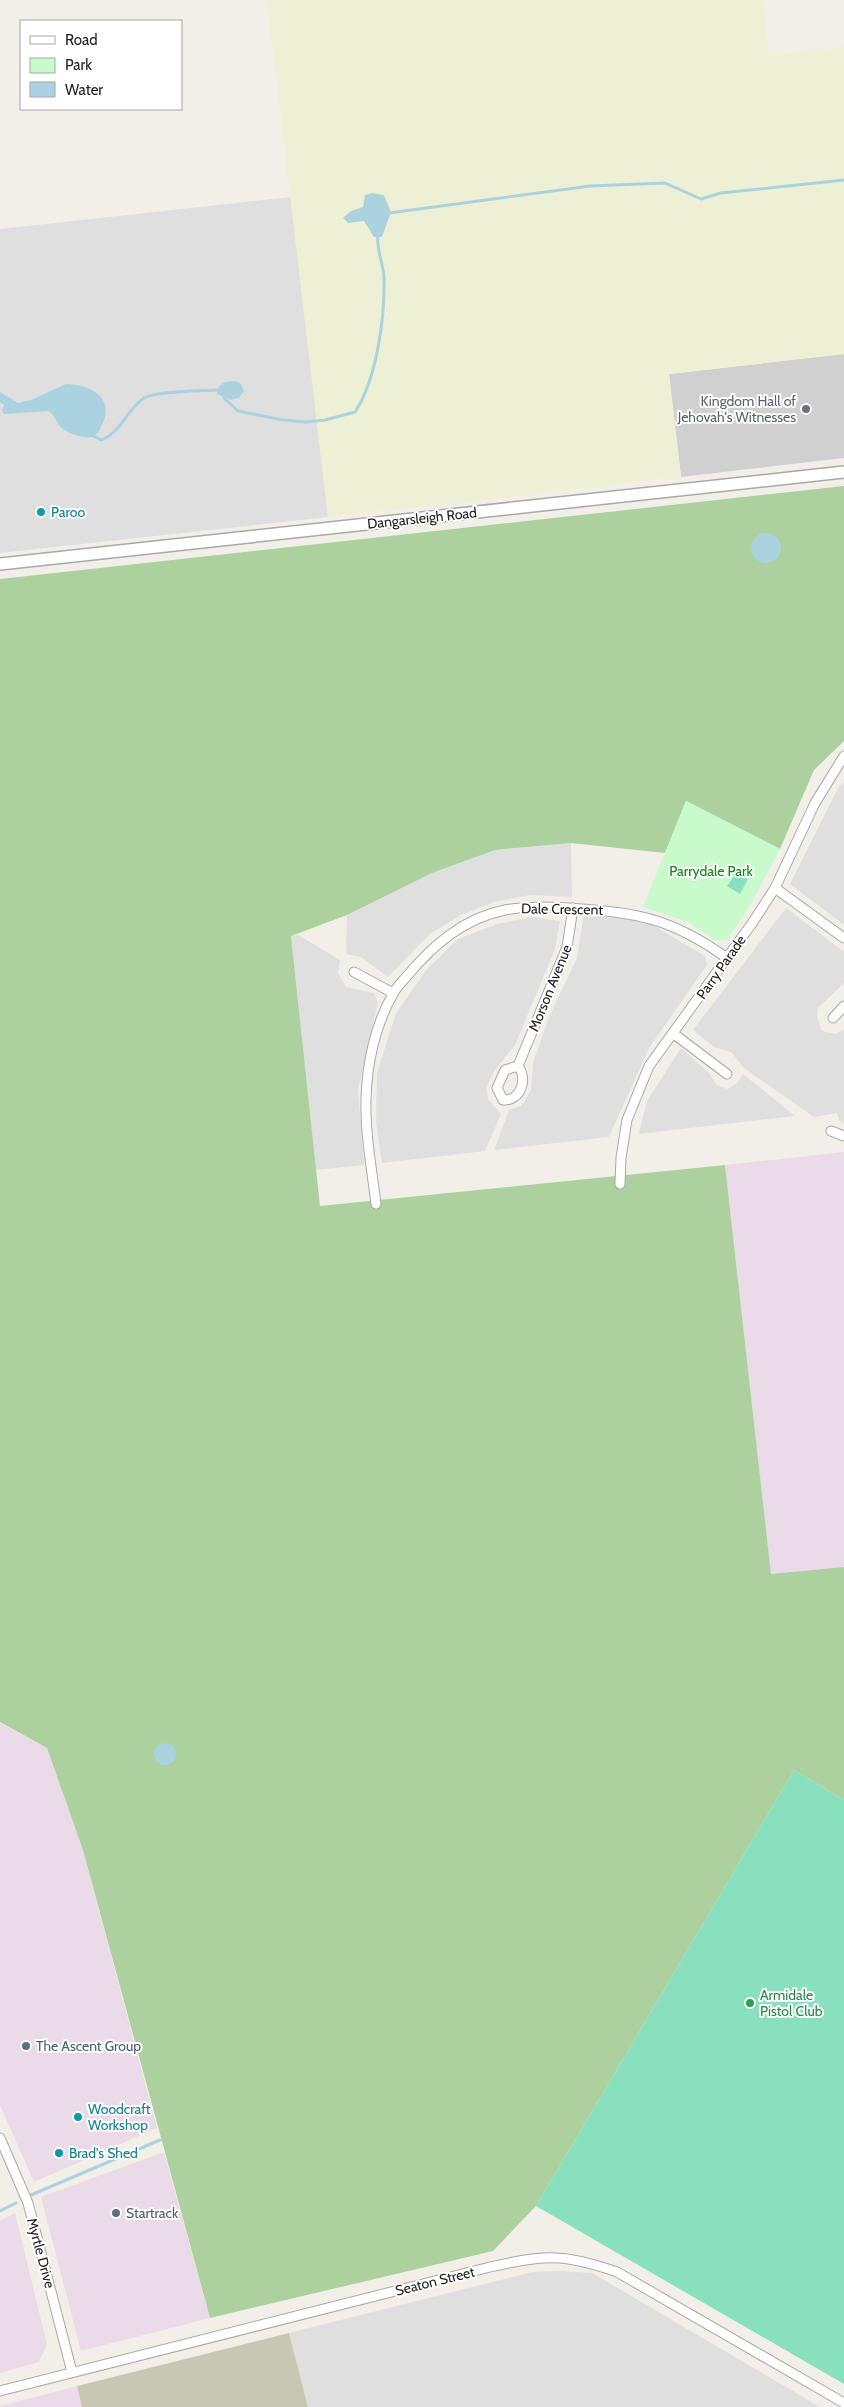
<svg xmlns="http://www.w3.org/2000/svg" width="844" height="2407" font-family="Cabin,sans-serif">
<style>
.residential{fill:#e0dfdf}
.industrial{fill:#ebdbe8}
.religious{fill:#d0d0d0}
.construction{fill:#c7c7b4}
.farmland{fill:#eef0d5}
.forest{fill:#add19e}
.park{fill:#c8facc}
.pitch{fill:#88e0be}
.water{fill:#aad3df}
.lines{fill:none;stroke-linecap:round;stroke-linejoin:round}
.stream{stroke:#aad3df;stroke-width:3}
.minor-casing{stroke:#a9a9a9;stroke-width:11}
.tertiary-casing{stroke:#a9a9a9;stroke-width:14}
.minor{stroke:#fff;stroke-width:9}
.tertiary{stroke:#fff;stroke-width:11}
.worship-dot{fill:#6b7280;stroke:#fff;stroke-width:2}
.culture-dot{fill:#0f9aa8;stroke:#fff;stroke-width:2}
.leisure-dot{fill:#2e9e5b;stroke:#fff;stroke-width:2}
.service-dot{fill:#5c6f8a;stroke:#fff;stroke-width:2}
.labels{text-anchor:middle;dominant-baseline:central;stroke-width:4;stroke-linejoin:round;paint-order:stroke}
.worship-label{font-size:14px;fill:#5b616d;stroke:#fff;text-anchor:end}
.culture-label{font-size:14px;fill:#0d838f;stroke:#fff;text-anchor:start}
.street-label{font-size:14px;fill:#222;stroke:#fff}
.park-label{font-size:14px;fill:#0c8416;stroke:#fff}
.leisure-label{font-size:14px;fill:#27864d;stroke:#fff;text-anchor:start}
.service-label{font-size:14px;fill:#4e5e75;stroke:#fff;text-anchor:start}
</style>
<rect width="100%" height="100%" fill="#f2efe9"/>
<g class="residential">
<path d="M291,197L328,517L0,553V229Z"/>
<path d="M844,782V925L790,884L838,788Z"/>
<path d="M571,843L572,897L530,895L494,902L461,915L430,934L388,977L361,957L346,954L347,915L432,873L495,850Z"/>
<path d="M786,908L844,952V983L818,1008L817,1016L822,1031L836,1034L844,1029V1124L839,1120L837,1113L814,1117L744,1068L731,1052L714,1047L693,1030Z"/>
<path d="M584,914L649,923L705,956L707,965L649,1048L609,1137L494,1150L509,1110L521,1106L531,1090L533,1063L549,1017L577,958Z"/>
<path d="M533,917L560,921L555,949L515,1045L495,1070L486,1087L488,1099L501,1114L485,1151L382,1163L376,1122L377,1073L396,1013L427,969L458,939L497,924Z"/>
<path d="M291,935H298L340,960L338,973L346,987L374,993L378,1003L358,1090L364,1165L316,1170Z"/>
<path d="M681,1048L709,1073L717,1085L728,1089L737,1083L743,1074L795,1116L639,1134L647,1101Z"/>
<path d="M561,2271L592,2273L820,2407H308L289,2333L533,2272Z"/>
</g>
<g class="industrial">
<path d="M844,1152V1567L771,1575L725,1165Z"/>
<path d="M0,1723L47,1748L83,1850L157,2128L34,2182L0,2105Z"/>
<path d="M164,2152L210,2318L81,2351L41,2197Z"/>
<path d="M15,2213L47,2344L39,2362L0,2373V2221Z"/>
<path d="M77,2386L82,2407H0V2406Z"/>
</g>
<path class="religious" d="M844,354V458L681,477L669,374Z"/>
<path class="construction" d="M289,2333L308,2407H82L77,2386Z"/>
<path class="farmland" d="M267,0H763L769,55L844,47V354L669,374L681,477L328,517Z"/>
<path class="forest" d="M844,486V741L814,770L780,849L686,801L665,853L571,843L495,850L432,873L347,915L291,936L320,1206L725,1165L771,1574L844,1567V1800L794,1770L536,2206L493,2251L210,2318L83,1850L47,1748L0,1722V579Z"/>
<path class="park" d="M686,801L780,849L748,909L727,940H715L688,922L643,907Z"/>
<g class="pitch">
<path d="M732,869L748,879L740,894L727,886L734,876L730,873Z"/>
<path d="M794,1770L844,1800V2384L536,2206Z"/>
</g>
<g class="water">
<path d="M372,193L384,195L391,212L382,237H374L364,221L348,223L343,218L351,211L363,207L365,195Z"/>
<path d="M235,381L241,384L244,391L239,398L231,400L217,394L219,386L225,382Z"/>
<path d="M66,384C90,384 116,398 102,425C100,430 97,435 92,437C85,439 69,434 63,429C57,425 55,416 49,411L4,414L2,410L4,405L0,402V392L18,403L31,400Z"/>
<circle cx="766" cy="548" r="15"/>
<circle cx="165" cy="1754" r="11"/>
</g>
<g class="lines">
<g class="stream">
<path d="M389,213L590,186L665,183L701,199L721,193L844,180"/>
<path d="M224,396V398L238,411L283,420L306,422L325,420L355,412C377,379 385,317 384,277C383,263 376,248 378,235"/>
<path d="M90,434L101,440C122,432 127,409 144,398C155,391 201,391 217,390L220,392"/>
<path d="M31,2195L160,2140"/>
<path d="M0,2211L16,2203"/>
</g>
<g class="minor-casing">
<g id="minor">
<path d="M775,888L844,938"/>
<path d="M354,972L393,993"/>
<path d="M833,1018L844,1006"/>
<path d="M674,1034L727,1074"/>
<path d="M518,1066L505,1070L497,1088L503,1100C521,1101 528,1079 518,1066L567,947L573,908"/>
<path d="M831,1131L844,1136"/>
<path d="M620,1184L621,1158L627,1120L649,1066L753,922L775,888L815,803L844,756"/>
<path d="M376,1204C372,1170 365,1134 366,1099C367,1064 375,1025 393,994C396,987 402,982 407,976C433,945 464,918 505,910C526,906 548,907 569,908C636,912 671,918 727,958"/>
<path d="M0,2138L28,2203L72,2372"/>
<path d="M0,2391L490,2267C545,2255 563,2253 617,2272L844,2403"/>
</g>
</g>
<g class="tertiary-casing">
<path id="tertiary" d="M0,564L844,472"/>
</g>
<use href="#minor" class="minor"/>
<use href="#tertiary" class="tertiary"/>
</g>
<circle class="worship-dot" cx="806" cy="409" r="5"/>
<g class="culture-dot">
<circle cx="41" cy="512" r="5"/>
<circle cx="78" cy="2117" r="5"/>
<circle cx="59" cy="2153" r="5"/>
</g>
<circle class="leisure-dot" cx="750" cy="2003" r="5"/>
<g class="service-dot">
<circle cx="26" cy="2046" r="5"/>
<circle cx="116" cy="2213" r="5"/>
</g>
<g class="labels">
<g class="worship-label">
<text x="796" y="401">Kingdom Hall of<tspan x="796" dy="16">Jehovah's Witnesses</tspan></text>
</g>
<g class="culture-label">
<text x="51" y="512">Paroo</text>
<text x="88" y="2109">Woodcraft<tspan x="88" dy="16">Workshop</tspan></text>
<text x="69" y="2153">Brad's Shed</text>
</g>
<g class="street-label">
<text transform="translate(422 518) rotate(-6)">Dangarsleigh Road</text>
<text transform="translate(562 909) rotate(1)">Dale Crescent</text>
<text transform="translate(721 967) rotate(-55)">Parry Parade</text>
<text transform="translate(550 988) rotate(-68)">Morson Avenue</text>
<text transform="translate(41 2253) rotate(75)">Myrtle Drive</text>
<text transform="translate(435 2281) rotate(-14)">Seaton Street</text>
</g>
<g class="park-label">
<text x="711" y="871">Parrydale Park</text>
</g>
<g class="leisure-label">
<text x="760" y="1995">Armidale<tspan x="760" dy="16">Pistol Club</tspan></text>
</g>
<g class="service-label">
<text x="36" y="2046">The Ascent Group</text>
<text x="126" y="2213">Startrack</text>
</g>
</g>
<rect x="20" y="20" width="162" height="90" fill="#ffffff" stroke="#a7a7a7"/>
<rect x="30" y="36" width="25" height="8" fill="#ffffff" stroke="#a7a7a7"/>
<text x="65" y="45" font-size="15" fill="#222222">Road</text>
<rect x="30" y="58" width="25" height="15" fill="#c8facc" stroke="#a7a7a7"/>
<text x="65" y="70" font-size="15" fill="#222222">Park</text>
<rect x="30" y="82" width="25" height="15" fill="#aad3df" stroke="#a7a7a7"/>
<text x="65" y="95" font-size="15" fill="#222222">Water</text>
</svg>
